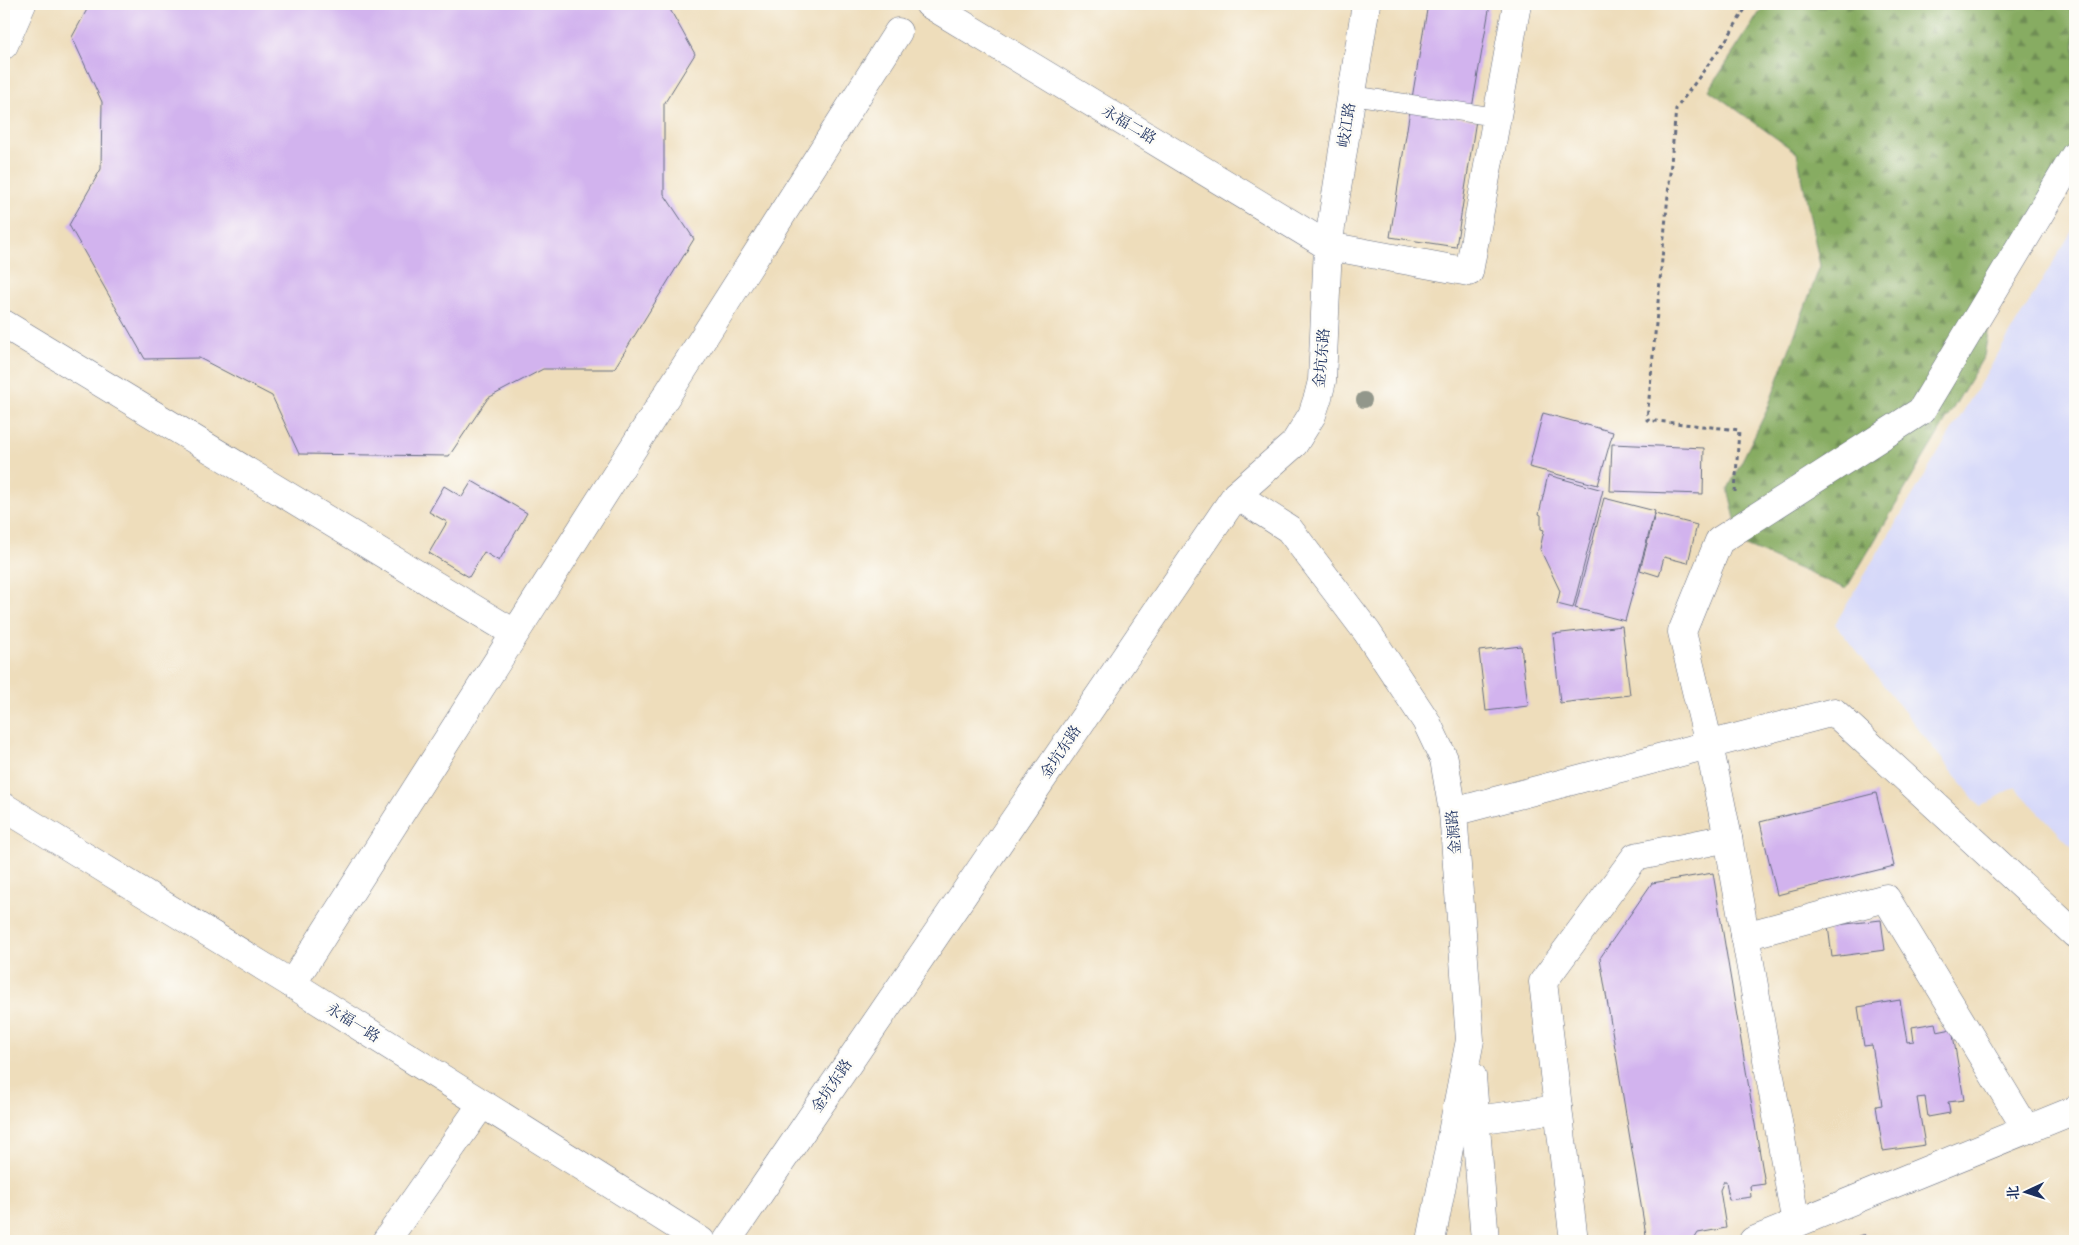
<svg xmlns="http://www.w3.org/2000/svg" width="2079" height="1245" font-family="'IM FELL Double Pica','Noto Serif SC',serif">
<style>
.built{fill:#d5d8f9}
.forest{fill:url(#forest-firs);stroke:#516e60}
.building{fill:#d2b3ee}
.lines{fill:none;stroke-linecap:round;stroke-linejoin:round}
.service-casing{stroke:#656c7f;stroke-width:19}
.minor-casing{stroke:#656c7f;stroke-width:29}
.path{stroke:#656c7f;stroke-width:3;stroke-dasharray:4 4;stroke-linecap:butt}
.service{stroke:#fff;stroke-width:18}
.minor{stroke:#fff;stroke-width:28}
.tree{fill:#92978b}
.labels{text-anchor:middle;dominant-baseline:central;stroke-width:5;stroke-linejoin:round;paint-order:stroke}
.street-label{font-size:15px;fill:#1b2f5e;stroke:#fdfcf7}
</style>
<defs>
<pattern id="forest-firs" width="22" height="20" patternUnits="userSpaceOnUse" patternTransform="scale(1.25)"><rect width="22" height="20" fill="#87ac62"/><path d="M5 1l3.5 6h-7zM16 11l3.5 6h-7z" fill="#6e8c54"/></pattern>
</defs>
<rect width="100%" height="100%" fill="#fdfcf7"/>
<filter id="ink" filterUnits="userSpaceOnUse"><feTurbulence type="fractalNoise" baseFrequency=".02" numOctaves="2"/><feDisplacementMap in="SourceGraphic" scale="10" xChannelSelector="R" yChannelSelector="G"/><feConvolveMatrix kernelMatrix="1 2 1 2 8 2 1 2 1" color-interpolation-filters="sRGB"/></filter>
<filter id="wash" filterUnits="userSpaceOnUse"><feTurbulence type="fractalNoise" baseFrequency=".0096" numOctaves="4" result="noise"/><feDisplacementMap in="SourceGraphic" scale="20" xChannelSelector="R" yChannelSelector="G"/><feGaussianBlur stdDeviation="1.12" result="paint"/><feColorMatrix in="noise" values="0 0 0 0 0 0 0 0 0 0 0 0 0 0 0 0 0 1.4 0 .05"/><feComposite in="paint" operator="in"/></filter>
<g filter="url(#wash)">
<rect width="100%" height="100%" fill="#edb"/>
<path class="built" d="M2075,226V850L2015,787L1980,807L1835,624Z"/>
<path class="forest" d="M1765,4H2075V144L1999,270L1984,356L1846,589L1741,544L1728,489L1767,410L1820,266L1797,153L1709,90Z"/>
<g id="blocks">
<g class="building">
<path d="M90,4H667L695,54L664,104V194L694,239L614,369H543L488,398L449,456L299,454L272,396L199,358L145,359L69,225L101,169L102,102L72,37Z"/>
<path d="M1428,4H1490L1472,108L1412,98Z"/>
<path d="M1410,110L1476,120L1456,247L1390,237Z"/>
<path d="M1543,413L1613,432L1598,485L1529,467Z"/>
<path d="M1612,444L1704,448L1703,494L1610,491Z"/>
<path d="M1548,475L1603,490L1573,608L1557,604L1560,591L1540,549L1544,530L1541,529V515L1539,514Z"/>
<path d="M472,481L527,513L499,561L484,552L469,577L429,553L447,522L429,512L444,486L462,497Z"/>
<path d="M1604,498L1655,511L1625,621L1575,608Z"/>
<path d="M1655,514L1697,525L1688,563L1664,557L1659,576L1640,570Z"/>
<path d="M1622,626L1630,695L1560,703L1553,634Z"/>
<path d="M1521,646L1528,706L1486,711L1479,651Z"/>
<path d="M1876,793L1894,866L1777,895L1760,822Z"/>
<path d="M1713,873L1765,1184L1750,1186L1751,1197L1729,1200L1726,1181H1724L1720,1190L1726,1228L1698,1233L1693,1241H1647L1600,958L1652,883Z"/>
<path d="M1881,920L1885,950L1832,957L1828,926Z"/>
<path d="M1900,1000L1907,1042L1914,1041L1912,1027L1935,1023L1937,1032L1952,1029L1964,1100L1948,1102L1950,1113L1928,1117L1925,1097L1917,1098L1925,1145L1883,1151L1876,1106L1882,1105L1872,1045L1864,1046L1858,1007Z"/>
<path d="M1864,1234L1869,1241H1845Z"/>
</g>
</g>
</g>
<g filter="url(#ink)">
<use href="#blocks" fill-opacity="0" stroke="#656c7f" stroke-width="1"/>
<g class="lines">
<g class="service-casing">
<path id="service" d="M1352,95L1496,117"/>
</g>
<g class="minor-casing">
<g id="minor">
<path d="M929,4L1328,246L1469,272L1517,4"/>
<path d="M4,45L22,4"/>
<path d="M4,324L514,633"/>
<path d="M1236,495L1289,529L1367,632L1426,721L1444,759L1453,812L1470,1040L1431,1241"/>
<path d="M4,807L292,984L701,1241"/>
<path d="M1453,812L1834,712L2075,934"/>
<path d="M1745,936L1886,898L2027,1130"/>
<path d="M292,984L898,32"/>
<path d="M1472,1076L1485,1241"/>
<path d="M1476,1120L1558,1109"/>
<path d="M1796,1224L1728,838L1709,745L1682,632L1719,541L1921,411L2075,155"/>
<path d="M386,1241L482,1104"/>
<path d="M727,1241L1236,495L1294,444L1312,415L1318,397L1322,381L1328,246L1366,4"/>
<path d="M1574,1241L1543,982L1635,857L1728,838"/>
<path d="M1753,1241L2075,1110"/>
</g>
</g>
<path class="path" d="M1735,492L1739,430L1647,420L1676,109L1728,37L1748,4"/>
<use href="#service" class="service"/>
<use href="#minor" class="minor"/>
</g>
<circle class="tree" cx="1364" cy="400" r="8"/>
</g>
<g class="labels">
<g class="street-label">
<text transform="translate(1129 125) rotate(31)">永福二路</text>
<text transform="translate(1347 125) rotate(-81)">岐江路</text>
<text transform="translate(1322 358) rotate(-85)">金坑东路</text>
<text transform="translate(1061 752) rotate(-56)">金坑东路</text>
<text transform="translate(1454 832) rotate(-95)">金源路</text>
<text transform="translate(353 1023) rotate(32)">永福一路</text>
<text transform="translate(832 1086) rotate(-56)">金坑东路</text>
</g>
</g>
<rect width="2079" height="1245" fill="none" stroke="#fdfcf7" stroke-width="20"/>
<g transform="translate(2026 1192) rotate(266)" stroke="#fdfcf7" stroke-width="4" paint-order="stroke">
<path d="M0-4L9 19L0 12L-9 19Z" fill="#1b2f5e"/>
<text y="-8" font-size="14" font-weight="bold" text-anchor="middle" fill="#1b2f5e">北</text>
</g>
</svg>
